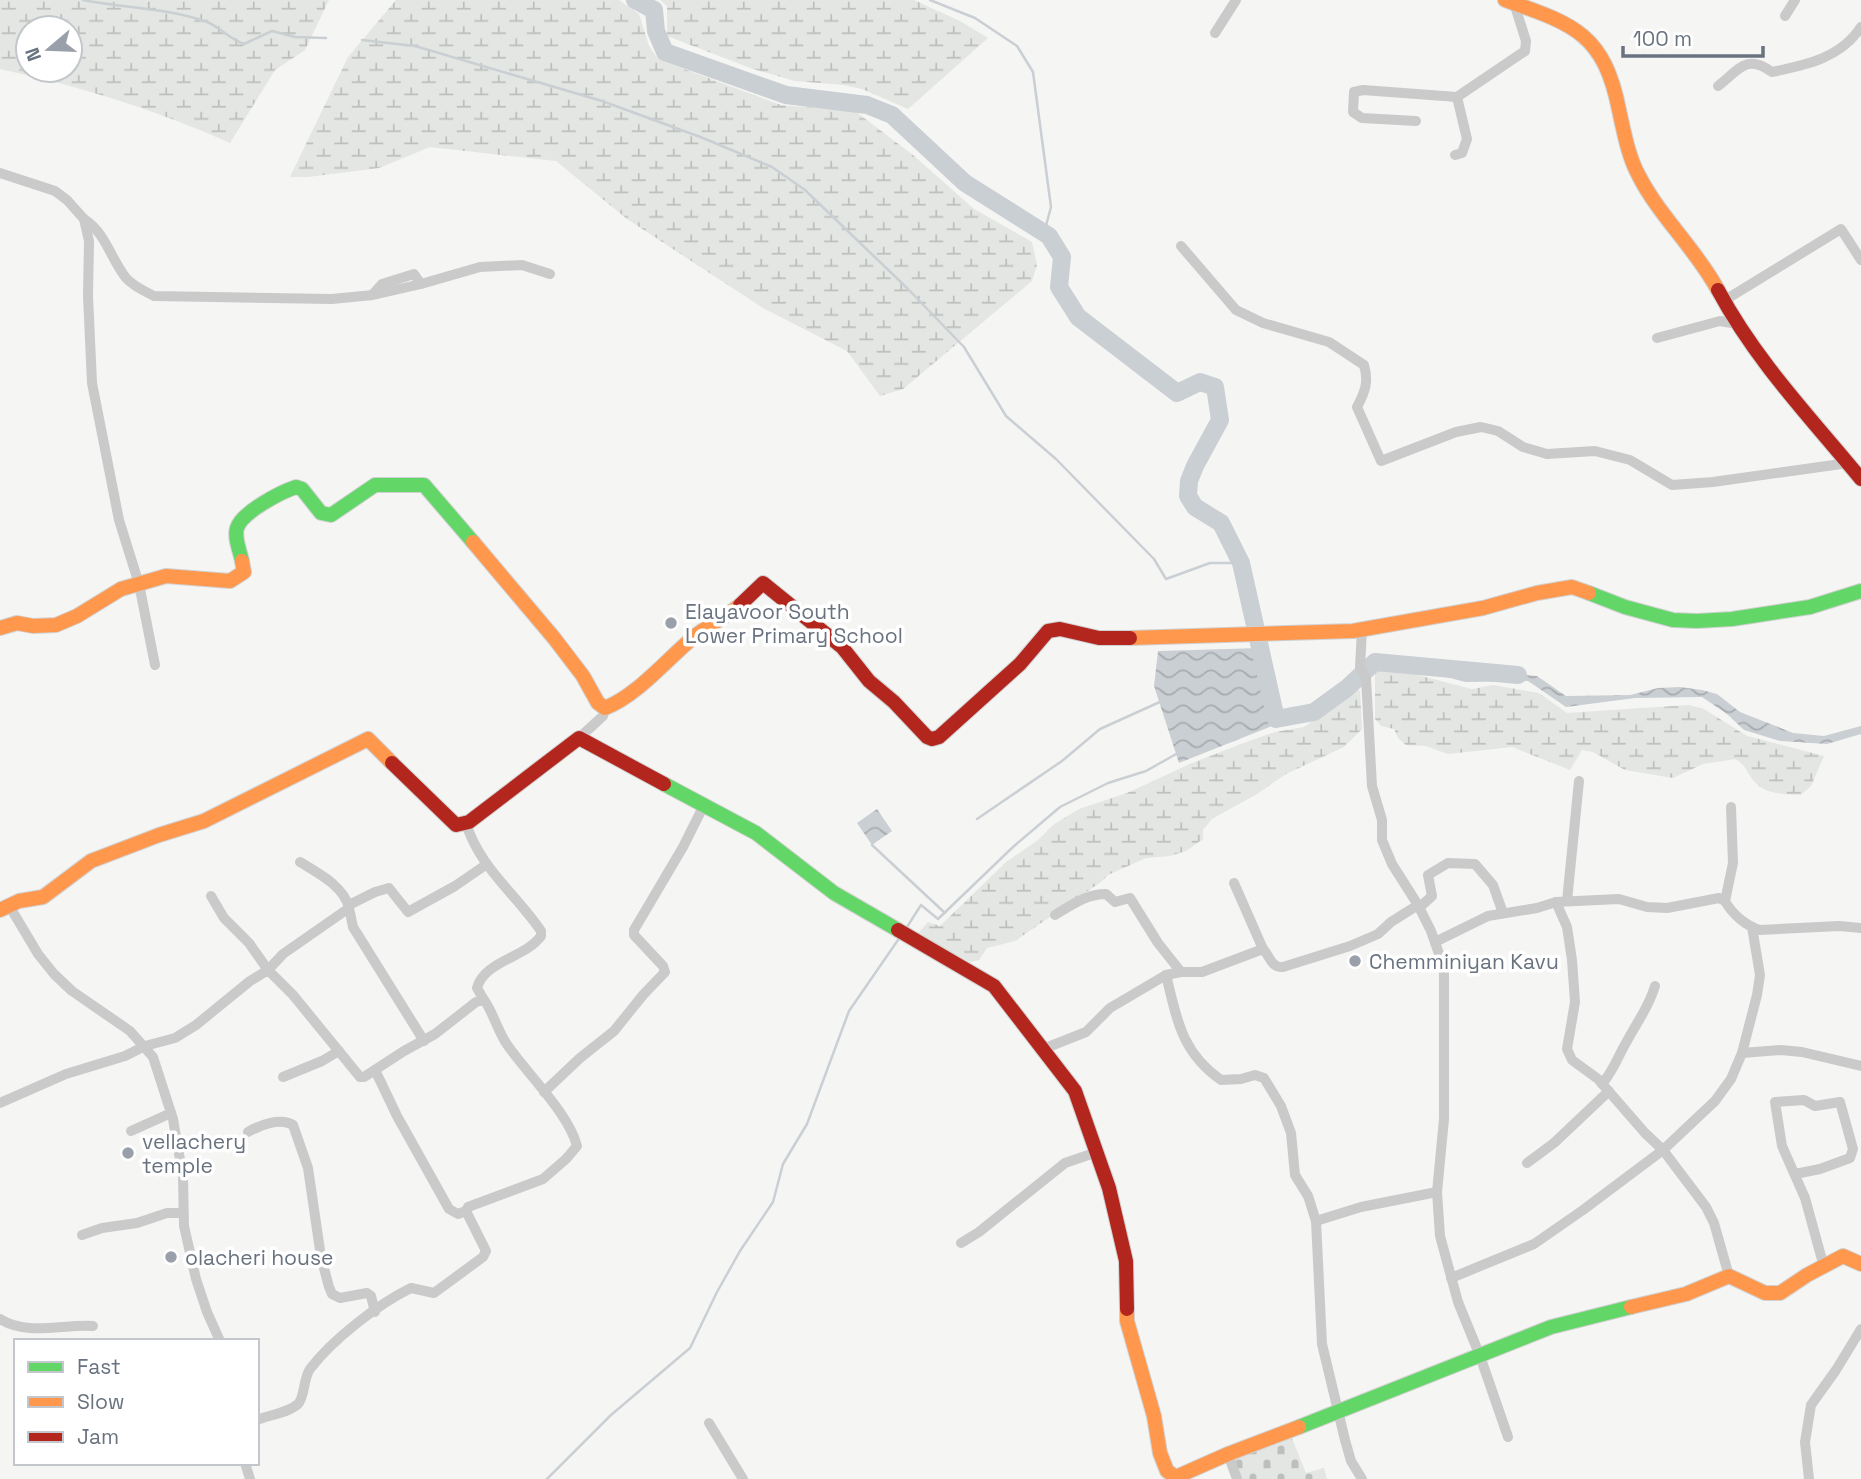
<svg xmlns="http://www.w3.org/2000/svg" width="1861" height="1479" font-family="'Space Grotesk',sans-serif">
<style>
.wetland{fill:url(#wetland-marsh);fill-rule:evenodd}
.cemetery{fill:url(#cemetery-stones)}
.water{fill:url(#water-waves)}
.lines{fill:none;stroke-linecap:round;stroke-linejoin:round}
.stream{stroke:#cacfd3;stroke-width:2.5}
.river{stroke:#cacfd3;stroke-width:18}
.fast-casing{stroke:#d1d1d1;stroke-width:16}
.slow-casing{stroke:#d1d1d1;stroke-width:16}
.jam-casing{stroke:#d1d1d1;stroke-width:16}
.street{stroke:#cacacb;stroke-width:10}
.fast{stroke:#63d668;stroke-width:14}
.slow{stroke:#ff974d;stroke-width:14}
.jam{stroke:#b3261e;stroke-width:14}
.poi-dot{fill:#9aa0a9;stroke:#fff;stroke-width:2.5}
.labels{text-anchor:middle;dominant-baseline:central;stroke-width:7;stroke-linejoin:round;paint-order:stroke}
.poi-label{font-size:21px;fill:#697380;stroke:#fff;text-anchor:start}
</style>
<defs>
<pattern id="wetland-marsh" width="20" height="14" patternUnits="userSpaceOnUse" patternTransform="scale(1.75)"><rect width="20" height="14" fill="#e3e6e2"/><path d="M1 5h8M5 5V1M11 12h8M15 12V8" fill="none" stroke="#bcbfbc"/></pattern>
<pattern id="cemetery-stones" width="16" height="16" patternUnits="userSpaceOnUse" patternTransform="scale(1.75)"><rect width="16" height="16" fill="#e3e6e2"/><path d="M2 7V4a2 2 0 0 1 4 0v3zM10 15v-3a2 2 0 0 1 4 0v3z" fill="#bcbfbc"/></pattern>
<pattern id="water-waves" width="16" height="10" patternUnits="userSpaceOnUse" patternTransform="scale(1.75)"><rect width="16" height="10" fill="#cacfd3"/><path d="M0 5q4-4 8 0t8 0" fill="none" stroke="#a8acb0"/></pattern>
</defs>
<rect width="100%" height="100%" fill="#f5f5f4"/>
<g class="wetland">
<path d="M0,0H329L305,50L275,70L230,143C157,110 79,86 0,69ZM70,28V70H28V28Z"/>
<path d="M396,0H619L639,14L649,46L656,56L687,70L781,105L855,111L913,155L974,209L1032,242L1037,265L1032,281L903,389L880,396L847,351L763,308L627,219L556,161L430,147L379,168L308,177H290L348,57Z"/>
<path d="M660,0H914L960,21L988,38L908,109L862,89L844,85L795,81L753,69L667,36V6Z"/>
<path d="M1386,667L1472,689L1493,685L1539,693L1567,713L1689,705L1704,709L1747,736L1824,756L1811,786L1801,795C1785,794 1764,795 1753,780C1745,770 1747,766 1735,759L1703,764L1673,778L1625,770L1593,752L1582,750L1570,770L1512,747L1448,754L1426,746L1406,745L1398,738L1394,729L1381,726L1375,719V673Z"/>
<path d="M1357,689L1360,691L1362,729L1344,747L1286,774L1257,794L1212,819L1203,830V839L1186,851L1170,856L1146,858L1108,875L1101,882L1015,941L987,948L979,960L970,962L927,939L919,932L928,922L940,926L1006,862L1038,840L1053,825L1079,809L1127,793L1192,763L1249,741L1275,732L1304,727Z"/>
</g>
<path class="cemetery" d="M1290,1434L1306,1473L1324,1468L1327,1479H1241L1233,1456Z"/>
<g class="water">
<path d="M1260,648L1272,726L1179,763L1154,686L1158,651Z"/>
<path d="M1440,662L1456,670L1537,676L1566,696L1630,695L1658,688L1680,687L1702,690L1717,694L1740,712L1793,733L1824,736L1861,726V734L1827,744L1780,741L1744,730L1727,714L1702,697L1635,698L1566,707L1528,681L1465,682L1443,676Z"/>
<path d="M877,809L892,831L872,845L857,823Z"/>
</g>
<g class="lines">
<g class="stream">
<path d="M83,0C123,8 169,8 207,22C220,27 228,38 244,44L272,31L295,37L326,38"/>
<path d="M930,0L975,18L1017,46L1033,72L1051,207L1044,233"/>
<path d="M362,40L415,46L602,101L703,138L772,167L805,190L907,288L964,347L1006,416L1056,459L1154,559L1166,579L1210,563H1241"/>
<path d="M977,819L1062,761L1100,729L1162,701"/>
<path d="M872,845L945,913"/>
<path d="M907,927L921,905L938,919L1013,847L1060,807L1108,783L1146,771L1178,753"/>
<path d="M547,1479L611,1415L690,1348L717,1292L740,1251L773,1202L783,1164L807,1124L849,1011L898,940"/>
</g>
<path class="river" d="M635,0L654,10L656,31L665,52L786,95L867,105L892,115L965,183L1049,236L1062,257L1059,287L1078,317L1177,393L1200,382L1215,387L1220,420L1195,466L1189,481L1188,496L1195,507L1221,523L1241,563L1276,719L1314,712L1347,688L1375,662L1518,675"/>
<g class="fast-casing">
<g id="fast">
<path d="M242,561C240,551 234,538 237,528C242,512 281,492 296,487L302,489L321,513L331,515L375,485H424L473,542"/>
<path d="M1589,593L1625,607L1673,620L1697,621L1732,619L1810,607L1861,591"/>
<path d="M664,784L756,833L834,893L898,930"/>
<path d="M1299,1427L1551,1327L1631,1307"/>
</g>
</g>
<g class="slow-casing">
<g id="slow">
<path d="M1505,0C1573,24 1604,33 1619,110C1624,132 1628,156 1639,176C1660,217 1696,249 1718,290"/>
<path d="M473,542L554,638L583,676L598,703L605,708C637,696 668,658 695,636C709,625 726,617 740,605"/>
<path d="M0,628L17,623L33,626L56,625L77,616L121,589L166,576L230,581L244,572L242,561"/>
<path d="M1130,638L1353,631L1483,608L1537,593L1572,587L1589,593"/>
<path d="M0,910L19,901L43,897L91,861L159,835L204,821L368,739L392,763"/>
<path d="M1631,1307L1686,1294L1729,1276L1765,1293H1780L1807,1275L1843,1256L1861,1264"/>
<path d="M1127,1309V1321L1154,1416L1160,1453L1167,1471L1176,1477L1228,1454L1299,1427"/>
</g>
</g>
<g class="jam-casing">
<g id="jam">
<path d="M1718,290C1756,361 1810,417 1861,479"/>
<path d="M740,605L763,583L842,647L869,681L894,702L927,737L932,739L939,737L1020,664L1048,631L1060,629L1099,638H1130"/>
<path d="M392,763L456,825L469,822L579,738L664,784"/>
<path d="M898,930L994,986L1075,1091L1109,1188L1126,1261L1127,1309"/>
</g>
</g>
<g class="street">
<path d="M1785,16L1795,0"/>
<path d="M1215,33L1236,0"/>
<path d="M1718,86C1739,70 1746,53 1772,72C1806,65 1841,58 1861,27"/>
<path d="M1416,121L1362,118L1353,112L1354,92L1363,90L1457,97L1525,51L1526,41L1514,3"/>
<path d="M1455,155L1462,153L1467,139L1457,97"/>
<path d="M0,173L55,191L67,200L84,219L89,241L88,296L92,383L119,520L139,584L155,665"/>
<path d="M84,219C105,232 111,259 126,278C133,286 144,291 154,296L332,299L373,295L421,284L480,267L522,265L550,274"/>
<path d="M1181,246L1236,310L1263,323L1329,342L1364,365C1369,382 1365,392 1357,407L1381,461L1456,432L1481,427L1498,431L1523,447L1547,454L1595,451L1630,460L1672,485L1713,482L1848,463"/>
<path d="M373,294L382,284L414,274L421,284"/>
<path d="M1725,300L1841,229L1861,260"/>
<path d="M1657,338L1720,321L1737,324"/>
<path d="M1362,630L1360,667L1366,678L1372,786L1382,820V840L1392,864L1418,905"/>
<path d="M579,738L603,716L605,708"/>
<path d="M466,823C479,867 516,894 541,931V936C525,958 484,961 477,988L484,1000"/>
<path d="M1234,883L1263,949"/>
<path d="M211,896L224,918L249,943L268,970L283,954L349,908C344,886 318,873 300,862"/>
<path d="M1567,901L1579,781"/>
<path d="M1725,901L1733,863L1731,807"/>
<path d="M1556,902L1567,927L1572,960L1575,1002L1567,1049L1572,1060L1598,1079L1645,1133L1663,1150L1706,1207L1714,1223L1729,1276"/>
<path d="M349,905L375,892L389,888L408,912L455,886L487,864"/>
<path d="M10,907L38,954L54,974L72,991L130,1031L153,1057L173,1119L183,1177L184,1226L196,1279L207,1312L220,1341"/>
<path d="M349,908L353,927L424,1041"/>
<path d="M1419,908L1432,896L1428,875L1448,863L1475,864L1493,885L1503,913"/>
<path d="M1055,915C1072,905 1086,894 1106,894L1115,902L1130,898L1158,943L1181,972"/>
<path d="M1435,942L1488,916L1537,908L1556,902L1619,899L1647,907L1667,908L1719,898L1725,901C1732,914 1746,926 1760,930L1839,926L1861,928"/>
<path d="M1166,975C1177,1019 1181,1052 1221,1080L1241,1079L1255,1075L1264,1078L1281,1106L1291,1133L1295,1175L1308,1196L1316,1221L1322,1344L1345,1440L1351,1461L1362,1479"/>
<path d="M1043,1049L1086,1032L1110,1008L1166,975L1181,972H1202L1263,949C1270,956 1271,968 1283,967L1350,946L1378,934L1391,922L1418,905L1431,931L1444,968V1119L1437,1192L1440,1236L1458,1302L1480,1356L1508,1437"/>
<path d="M1742,1053L1781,1050L1802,1052L1861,1066"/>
<path d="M375,1070L397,1116L449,1209L458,1214L466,1211"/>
<path d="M283,1077L322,1061L339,1051"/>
<path d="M1602,1084C1614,1070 1618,1056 1627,1041C1637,1022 1649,1007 1655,986"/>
<path d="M544,1092L580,1058L614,1031L643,995L665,972L663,966L634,935V930L683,847L704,805"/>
<path d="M0,1103L66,1074L125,1056L145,1046L175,1038L196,1025L250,981L268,970L293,995L360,1077H364L404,1051L435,1034L476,1002L484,1000C491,1008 498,1031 506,1043C526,1073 568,1112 577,1146L566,1159L543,1179L468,1207L466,1211L486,1251L483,1257L434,1293L411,1288C378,1304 332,1340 310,1369C303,1379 305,1397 298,1404C288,1413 269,1415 257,1420"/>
<path d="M131,1131L171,1113"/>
<path d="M248,1132C260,1125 281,1117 293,1125L308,1168L321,1257L329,1287L332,1294L340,1298L367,1293L371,1296L375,1312"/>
<path d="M1527,1163L1554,1143L1609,1091"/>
<path d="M1795,1174L1820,1169L1850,1158L1853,1149L1840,1102L1815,1106L1804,1100L1775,1102L1782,1146L1805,1198L1824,1267"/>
<path d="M1316,1221L1361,1207L1437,1192"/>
<path d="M82,1235L102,1228L137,1223L167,1213H183"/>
<path d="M961,1243L979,1232L1065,1163L1097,1152"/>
<path d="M1451,1278L1534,1244L1583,1210L1663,1150L1715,1101L1731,1079L1742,1053L1757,995L1760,975L1752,927"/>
<path d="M0,1319C26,1336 64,1324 93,1326"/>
<path d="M709,1423L743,1479"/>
<path d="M1228,1454L1237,1479"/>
<path d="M245,1463L250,1479"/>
<path d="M1809,1479L1805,1442L1811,1405L1836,1370L1861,1329"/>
</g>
<use href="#fast" class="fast"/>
<use href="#slow" class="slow"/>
<use href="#jam" class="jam"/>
</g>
<g class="poi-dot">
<circle cx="671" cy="623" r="7"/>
<circle cx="1355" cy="961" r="7"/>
<circle cx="128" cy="1153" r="7"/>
<circle cx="171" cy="1257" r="7"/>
</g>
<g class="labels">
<g class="poi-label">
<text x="685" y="611">Elayavoor South<tspan x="685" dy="24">Lower Primary School</tspan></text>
<text x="1369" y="961">Chemminiyan Kavu</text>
<text x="142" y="1141">vellachery<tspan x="142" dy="24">temple</tspan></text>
<text x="185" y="1257">olacheri house</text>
</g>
</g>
<rect x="14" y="1339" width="245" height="126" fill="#ffffff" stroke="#c3c7cc" stroke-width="2"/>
<rect x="28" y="1362" width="35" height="10" fill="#63d668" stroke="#c3c7cc" stroke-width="2"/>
<text x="77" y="1374" font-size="21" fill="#697380">Fast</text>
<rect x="28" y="1397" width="35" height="10" fill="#ff974d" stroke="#c3c7cc" stroke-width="2"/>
<text x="77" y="1409" font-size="21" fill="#697380">Slow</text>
<rect x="28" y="1432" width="35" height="10" fill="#b3261e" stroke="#c3c7cc" stroke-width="2"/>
<text x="77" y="1444" font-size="21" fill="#697380">Jam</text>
<g transform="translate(49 49) rotate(251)"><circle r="33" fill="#ffffff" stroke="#c3c7cc" stroke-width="2"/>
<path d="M0-5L12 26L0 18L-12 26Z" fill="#9aa0a9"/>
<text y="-10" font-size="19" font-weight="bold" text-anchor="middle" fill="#697380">N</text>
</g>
<path d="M1623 46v10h140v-10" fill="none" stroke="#697380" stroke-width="3.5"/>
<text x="1633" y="46" font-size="21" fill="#697380" stroke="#ffffff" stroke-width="5" paint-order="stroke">100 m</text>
</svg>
